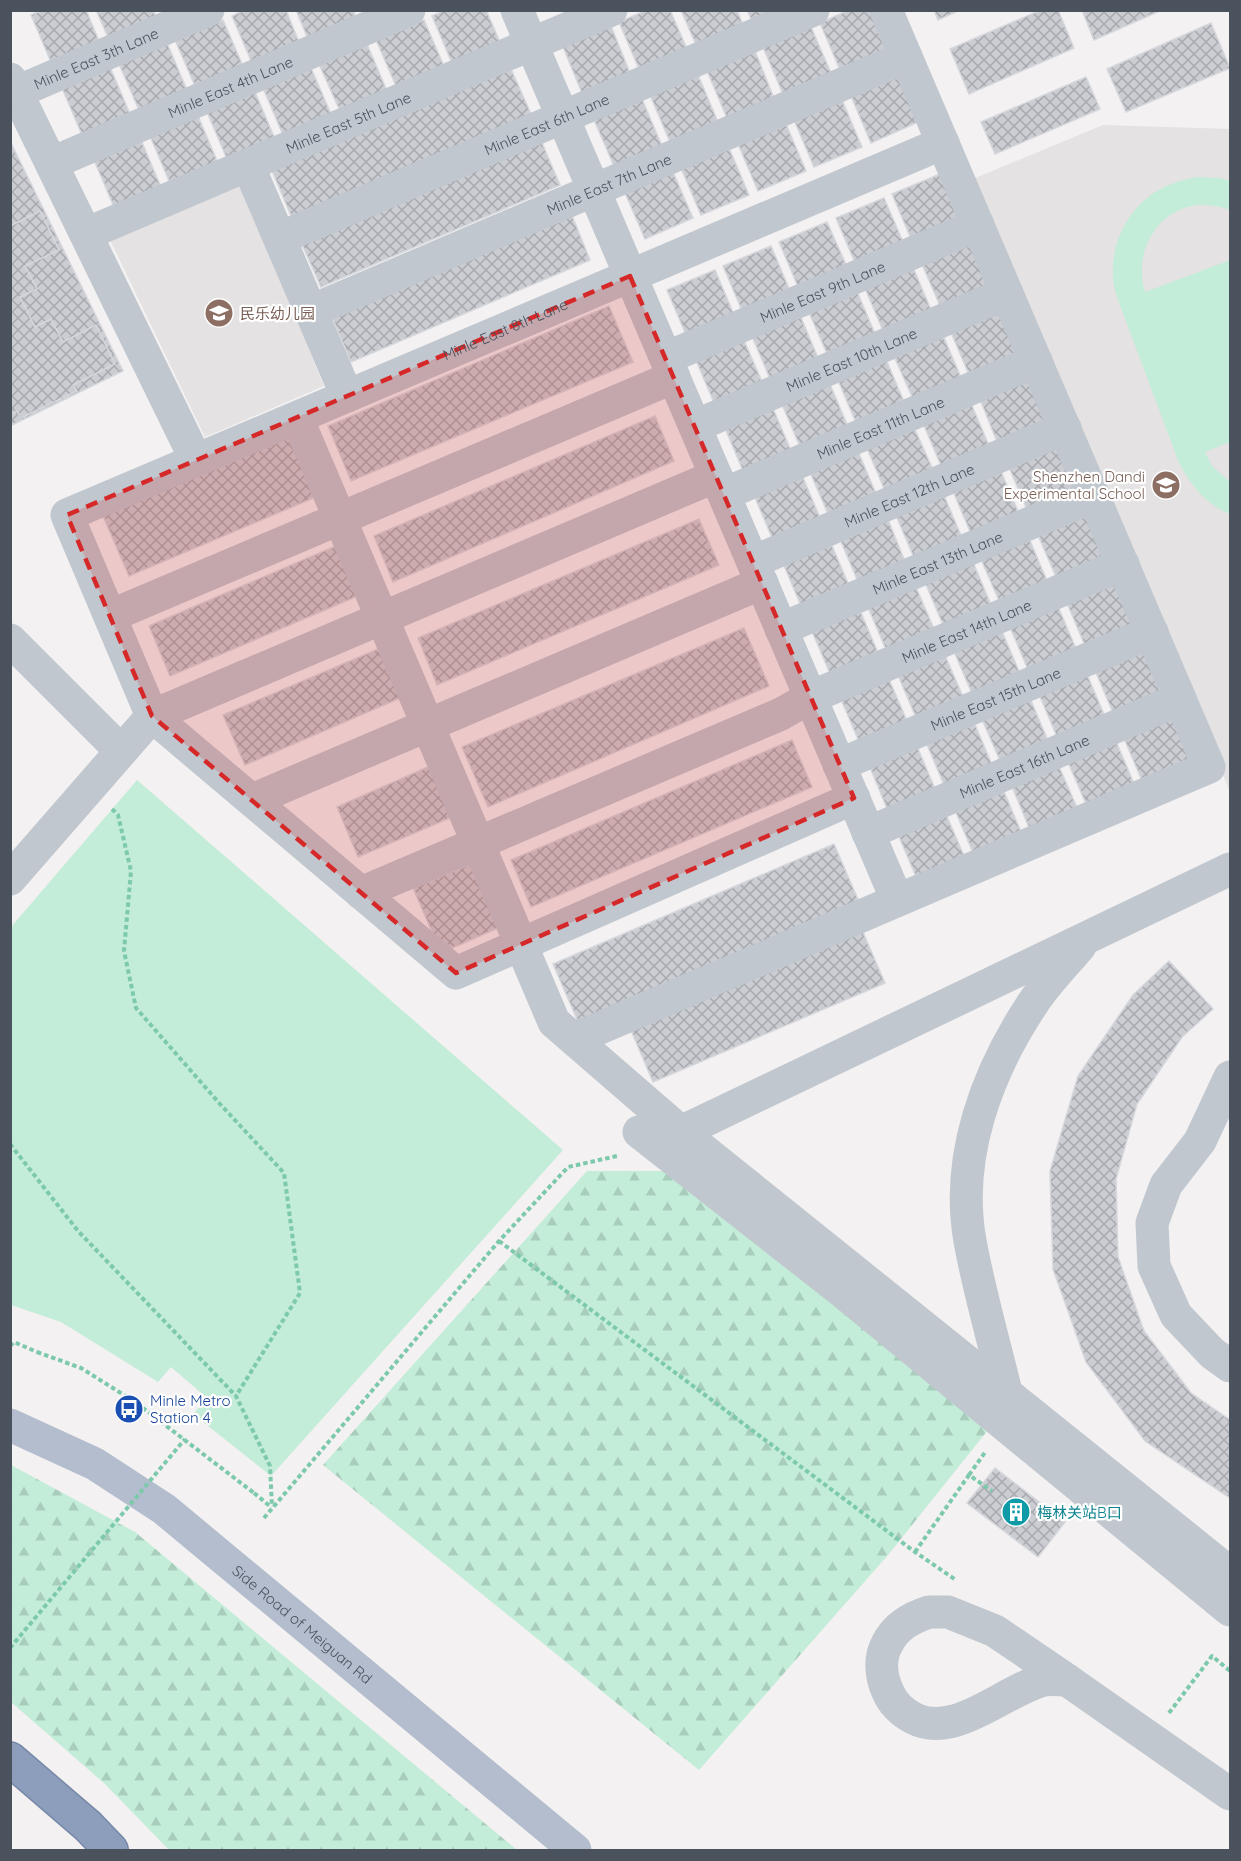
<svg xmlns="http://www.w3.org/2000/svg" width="1241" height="1861" font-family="Quicksand,'Noto Sans SC',sans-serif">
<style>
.education{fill:#e4e2e2}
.forest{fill:url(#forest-firs)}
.park{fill:#c3edd8}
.building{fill:url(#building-cross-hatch);stroke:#d5d7dc;stroke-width:1.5}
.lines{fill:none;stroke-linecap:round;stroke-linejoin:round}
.highway-casing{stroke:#7789a8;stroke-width:36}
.path{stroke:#7dc9ab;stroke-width:4;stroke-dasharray:4.5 3;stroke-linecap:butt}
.minor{stroke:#c0c7ce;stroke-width:33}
.major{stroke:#b3bdcd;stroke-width:33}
.highway{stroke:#8c9ebc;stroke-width:33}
.path-bridge{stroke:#7dc9ab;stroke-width:4;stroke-dasharray:4.5 3;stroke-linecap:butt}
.marked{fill:#d62828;fill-opacity:0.2;stroke:#d62828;stroke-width:4.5;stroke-dasharray:12 8;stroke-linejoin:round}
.labels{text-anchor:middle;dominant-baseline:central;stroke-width:4.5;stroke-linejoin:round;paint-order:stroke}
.street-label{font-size:15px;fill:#4a525d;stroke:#fff}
.education-label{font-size:15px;fill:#785e54;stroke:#fff;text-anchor:start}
.transit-label{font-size:15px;fill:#164399;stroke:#fff;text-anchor:start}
.culture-label{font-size:15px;fill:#0d838f;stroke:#fff;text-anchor:start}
</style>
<defs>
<pattern id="forest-firs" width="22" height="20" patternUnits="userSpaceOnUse" patternTransform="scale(1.5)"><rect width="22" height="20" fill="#c3edd8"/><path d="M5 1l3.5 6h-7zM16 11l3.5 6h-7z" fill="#a9cdbc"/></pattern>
<pattern id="building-cross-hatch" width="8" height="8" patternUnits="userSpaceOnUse" patternTransform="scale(1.5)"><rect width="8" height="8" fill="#cbcdd3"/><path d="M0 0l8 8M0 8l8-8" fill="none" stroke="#a7a9ae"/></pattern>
</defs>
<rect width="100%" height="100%" fill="#f3f1f1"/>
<g class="education">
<path d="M1103,125L1230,129V792L973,179Z"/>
<path d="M241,186L324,386L205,437L110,240Z"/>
</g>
<g class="forest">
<path d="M587,1171H667L992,1425L888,1555L699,1770L323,1465Z"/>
<path d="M11,1465L135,1532L517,1850H169L105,1784L11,1702Z"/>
</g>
<g class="park">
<path d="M1196,177L1220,178L1230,181V210C1220,207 1209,204 1198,205C1156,210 1133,253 1145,292L1230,260V442L1205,452L1212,466L1230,482V514C1206,505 1191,485 1179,463L1118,300C1116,293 1113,285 1113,277C1110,237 1135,196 1174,183C1181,180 1189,179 1196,177Z"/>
<path d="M137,780L563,1150L271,1476L193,1414L207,1398L171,1367L158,1382L61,1322L11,1305V927Z"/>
</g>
<g class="building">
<path d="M42,10H86L99,41L51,62L31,15Z"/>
<path d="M96,10H153L156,17L108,37Z"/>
<path d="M244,10H286L299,42L252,63L232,16Z"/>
<path d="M296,10H353L356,18L308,39Z"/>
<path d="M445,10H486L500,42L452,63L432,16Z"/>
<path d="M647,10H670L687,49L639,69L619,22Z"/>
<path d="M681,10H737L743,25L696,45Z"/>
<path d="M747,10H776L752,21Z"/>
<path d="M849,10H871L887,49L840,70L820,23Z"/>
<path d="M934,10H960L938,20Z"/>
<path d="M1041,10H1058L1074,48L969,94L950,49Z"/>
<path d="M1082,10H1162L1094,40Z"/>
<path d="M223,20L243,66L195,86L175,40Z"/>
<path d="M424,20L444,66L396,86L376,40Z"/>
<path d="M1211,23L1230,68L1126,112L1107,69Z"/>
<path d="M611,26L630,73L582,93L563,47Z"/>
<path d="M811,27L831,73L783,94L763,47Z"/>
<path d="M167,43L187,90L139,110L119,64Z"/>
<path d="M367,44L387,91L340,111L319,64Z"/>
<path d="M755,51L774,98L727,118L707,71Z"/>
<path d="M110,67L130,114L82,135L62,88Z"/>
<path d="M311,68L331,114L283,135L263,88Z"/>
<path d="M511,69L532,116L292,218L272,171Z"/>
<path d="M698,75L718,122L670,142L650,95Z"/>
<path d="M898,75L918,122L871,143L851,96Z"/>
<path d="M1086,77L1100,109L995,154L981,122Z"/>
<path d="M255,92L275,139L227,159L207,112Z"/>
<path d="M642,99L662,146L614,166L594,120Z"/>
<path d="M842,100L862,147L814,167L794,120Z"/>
<path d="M198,116L218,163L170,183L150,136Z"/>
<path d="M786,124L806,171L758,191L738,144Z"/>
<path d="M540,138L560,185L321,287L300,240Z"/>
<path d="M141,140L161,187L114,207L94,160Z"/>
<path d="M10,141L123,371L10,426Z"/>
<path d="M729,148L749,195L701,215L681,168Z"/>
<path d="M673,172L693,218L645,239L625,193Z"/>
<path d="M940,174L960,220L912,241L892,194Z"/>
<path d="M884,198L904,244L856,265L836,218Z"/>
<path d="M40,211L59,250L25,266L37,289L20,297L35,327L51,319L63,342L96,325L115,364L73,385L77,391L21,418L17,411L10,415V226Z"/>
<path d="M571,213L590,260L351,362L331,315Z"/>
<path d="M827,222L848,269L799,289L779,242Z"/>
<path d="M969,241L989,288L941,308L921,262Z"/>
<path d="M771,246L791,293L743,313L723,266Z"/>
<path d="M912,265L932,312L884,333L864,286Z"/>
<path d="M715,270L735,317L687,337L667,290Z"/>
<path d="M856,289L876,336L828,356L808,310Z"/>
<path d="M609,306L633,362L351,481L328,426Z"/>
<path d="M998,309L1018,356L970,377L950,330Z"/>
<path d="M799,313L819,360L771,381L751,334Z"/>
<path d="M942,333L962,380L914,401L893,354Z"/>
<path d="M743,338L763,384L715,405L695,358Z"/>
<path d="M885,357L905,404L857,425L837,378Z"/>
<path d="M1026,377L1046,424L998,444L979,397Z"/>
<path d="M829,382L849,429L801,449L781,402Z"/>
<path d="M970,401L990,448L942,468L922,421Z"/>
<path d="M772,406L792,453L744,473L724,426Z"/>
<path d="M655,416L674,461L393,582L374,536Z"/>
<path d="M913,425L934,472L886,493L866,446Z"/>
<path d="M292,436L318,496L129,576L103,516Z"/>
<path d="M1056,445L1076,491L1028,512L1008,465Z"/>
<path d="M857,449L877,496L829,516L809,470Z"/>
<path d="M1000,469L1020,516L972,536L952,489Z"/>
<path d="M801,473L821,520L773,540L753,493Z"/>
<path d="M943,493L963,540L915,560L895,513Z"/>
<path d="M1084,512L1104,559L1057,579L1037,533Z"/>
<path d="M887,517L906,564L859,584L839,537Z"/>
<path d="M699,519L719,565L437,685L418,638Z"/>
<path d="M1028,536L1048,583L1000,603L980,557Z"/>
<path d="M830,541L850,588L802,608L782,561Z"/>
<path d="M338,545L360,595L170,676L149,626Z"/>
<path d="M972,560L992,607L944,627L924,580Z"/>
<path d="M1114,580L1134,627L1086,648L1066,601Z"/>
<path d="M915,585L935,631L887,652L867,605Z"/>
<path d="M1057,604L1077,651L1029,672L1009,625Z"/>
<path d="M859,608L879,655L831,676L811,629Z"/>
<path d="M744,628L769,686L488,807L462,747Z"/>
<path d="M1001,629L1021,676L973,696L953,649Z"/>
<path d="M1142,648L1162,695L1114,715L1094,668Z"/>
<path d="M378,649L400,698L245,765L223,715Z"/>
<path d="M944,653L964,699L917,720L897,673Z"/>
<path d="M1086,672L1106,719L1058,739L1038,692Z"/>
<path d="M888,677L908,723L860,744L840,697Z"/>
<path d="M1029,696L1049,743L1001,763L981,717Z"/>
<path d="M1171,715L1191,762L1143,783L1123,736Z"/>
<path d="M973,720L993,767L945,787L925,740Z"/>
<path d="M1115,739L1135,786L1087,806L1067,760Z"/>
<path d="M792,740L812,787L531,907L511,860Z"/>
<path d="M916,744L936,791L888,811L869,765Z"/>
<path d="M1058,764L1078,810L1030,830L1011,784Z"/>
<path d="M430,766L452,817L358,857L337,807Z"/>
<path d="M1002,787L1022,834L974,855L954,808Z"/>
<path d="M945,812L965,858L917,879L897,832Z"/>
<path d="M834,844L860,904L579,1024L553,964Z"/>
<path d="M471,864L498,928L441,953L413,888Z"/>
<path d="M862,930L885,983L653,1082L630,1028Z"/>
<path d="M1169,961L1213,1009L1182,1037L1137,1104L1116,1179L1118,1257L1144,1331L1191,1393L1230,1420V1498L1145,1441L1086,1362L1053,1269L1050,1171L1078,1076L1133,995Z"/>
<path d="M995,1468L1065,1522L1038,1557L967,1503Z"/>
</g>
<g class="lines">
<g class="highway-casing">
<path id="highway" d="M10,1759L88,1826L111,1850"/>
</g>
<g class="path">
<path d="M112,809L118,815L131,871L124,951L136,1008L220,1104L284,1173L300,1293L236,1396"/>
<path d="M10,1144L78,1231L236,1396L270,1466L272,1507"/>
<path d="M499,1241L915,1552L956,1580"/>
<path d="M10,1346L14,1342L37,1352"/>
<path d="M969,1475L986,1451"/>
<path d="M254,1493L271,1507"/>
<path d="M264,1518L499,1241L568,1167L617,1156"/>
<path d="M915,1552L969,1475L992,1491"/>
<path d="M1169,1713L1212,1656L1230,1671"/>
</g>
<g class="minor">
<path d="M517,10L897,900"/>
<path d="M10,79L196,460"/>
<path id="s1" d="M17,92L208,10"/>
<path id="s2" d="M52,163L409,10"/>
<path d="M248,165L347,396"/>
<path id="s3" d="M86,234L611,10"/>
<path id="s4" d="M280,238L813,10"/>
<path id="s5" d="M311,311L906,57"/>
<path id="s6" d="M666,358L978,225"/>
<path d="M297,418L554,1022L681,1132L1230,1573"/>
<path id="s7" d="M695,426L1007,293"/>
<path id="s8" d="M724,494L1036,361"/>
<path id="s9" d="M753,562L1065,428"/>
<path d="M110,616L674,377"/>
<path id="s10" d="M781,629L1094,496"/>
<path d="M10,640L121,751"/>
<path id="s11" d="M839,765L1152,632"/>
<path id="s12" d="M854,798L456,973L152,716L67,515L943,143"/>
<path d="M252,800L762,583"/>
<path id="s13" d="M868,833L1180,699"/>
<path d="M10,879L152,716L716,476"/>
<path id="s14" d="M361,893L781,714L811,697L1123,564"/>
<path d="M574,1039L1209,767L886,10"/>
<path d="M1230,1077L1200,1141L1166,1185L1152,1223L1154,1266L1176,1315L1212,1353L1230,1366"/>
<path d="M639,1132L843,1292L1230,1610"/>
<path d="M681,1132L1230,869"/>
<path d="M1006,1392C994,1342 979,1291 970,1241C955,1157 987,1072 1033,1003C1046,983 1064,965 1080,946"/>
<path d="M929,1612H948L995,1631L1067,1680C1060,1680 1051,1679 1044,1680C1004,1690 955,1740 913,1718C902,1712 893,1704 888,1692C881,1677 879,1659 887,1644C896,1626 911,1618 929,1612Z"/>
<path d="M1067,1680L1230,1794"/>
</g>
<path class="major" id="s15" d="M10,1425L95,1464L164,1509L575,1850"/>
<use href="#highway" class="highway"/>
<g class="path-bridge">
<path d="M37,1352L81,1368L135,1402L254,1493"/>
<path d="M10,1648L185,1439"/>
</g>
</g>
<path class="marked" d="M630,276L854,798L456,973L152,716L67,515Z"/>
<defs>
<g id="school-disc" transform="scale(1.5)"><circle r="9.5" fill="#8d6e63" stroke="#fff"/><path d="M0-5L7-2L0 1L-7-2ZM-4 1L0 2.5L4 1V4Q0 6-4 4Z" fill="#fff"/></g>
<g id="bus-disc" transform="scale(1.5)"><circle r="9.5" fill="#1a4fb4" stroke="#fff"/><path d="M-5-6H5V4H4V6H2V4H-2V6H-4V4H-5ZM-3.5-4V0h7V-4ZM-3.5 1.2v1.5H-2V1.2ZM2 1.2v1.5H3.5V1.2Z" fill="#fff"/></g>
<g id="building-disc" transform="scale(1.5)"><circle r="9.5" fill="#0f9aa8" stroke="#fff"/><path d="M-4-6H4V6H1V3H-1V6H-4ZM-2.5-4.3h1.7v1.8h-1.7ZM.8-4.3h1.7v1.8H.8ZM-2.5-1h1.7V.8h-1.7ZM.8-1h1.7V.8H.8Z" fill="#fff"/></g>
</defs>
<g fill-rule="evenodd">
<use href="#school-disc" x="219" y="313"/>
<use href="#school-disc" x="1166" y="485"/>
<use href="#bus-disc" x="129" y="1409"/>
<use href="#building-disc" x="1016" y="1512"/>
</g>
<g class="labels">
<g class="street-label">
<text stroke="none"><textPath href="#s1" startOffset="86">Minle East 3th Lane</textPath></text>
<text stroke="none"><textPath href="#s2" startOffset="194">Minle East 4th Lane</textPath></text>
<text stroke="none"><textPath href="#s3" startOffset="285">Minle East 5th Lane</textPath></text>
<text stroke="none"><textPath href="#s4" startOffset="290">Minle East 6th Lane</textPath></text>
<text stroke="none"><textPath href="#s5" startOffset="324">Minle East 7th Lane</textPath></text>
<text stroke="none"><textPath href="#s6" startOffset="170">Minle East 9th Lane</textPath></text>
<text stroke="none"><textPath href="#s12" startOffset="1527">Minle East 8th Lane</textPath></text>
<text stroke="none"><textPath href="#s7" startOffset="170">Minle East 10th Lane</textPath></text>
<text stroke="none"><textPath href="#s8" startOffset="170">Minle East 11th Lane</textPath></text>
<text stroke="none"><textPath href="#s9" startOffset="170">Minle East 12th Lane</textPath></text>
<text stroke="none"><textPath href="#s10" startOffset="170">Minle East 13th Lane</textPath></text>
<text stroke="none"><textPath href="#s14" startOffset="660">Minle East 14th Lane</textPath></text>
<text stroke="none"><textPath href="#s11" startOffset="170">Minle East 15th Lane</textPath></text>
<text stroke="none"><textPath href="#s13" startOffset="170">Minle East 16th Lane</textPath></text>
<text stroke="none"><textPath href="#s15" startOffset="356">Side Road of Meiguan Rd</textPath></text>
</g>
<g class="education-label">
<text x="240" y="313">民乐幼儿园</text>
<text x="1145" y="476" text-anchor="end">Shenzhen Dandi<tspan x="1145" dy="17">Experimental School</tspan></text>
</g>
<g class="transit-label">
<text x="150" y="1400">Minle Metro<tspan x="150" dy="17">Station 4</tspan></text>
</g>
<g class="culture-label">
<text x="1037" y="1512">梅林关站B口</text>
</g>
</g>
<rect width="1241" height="1861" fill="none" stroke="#4a525d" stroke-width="24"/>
</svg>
